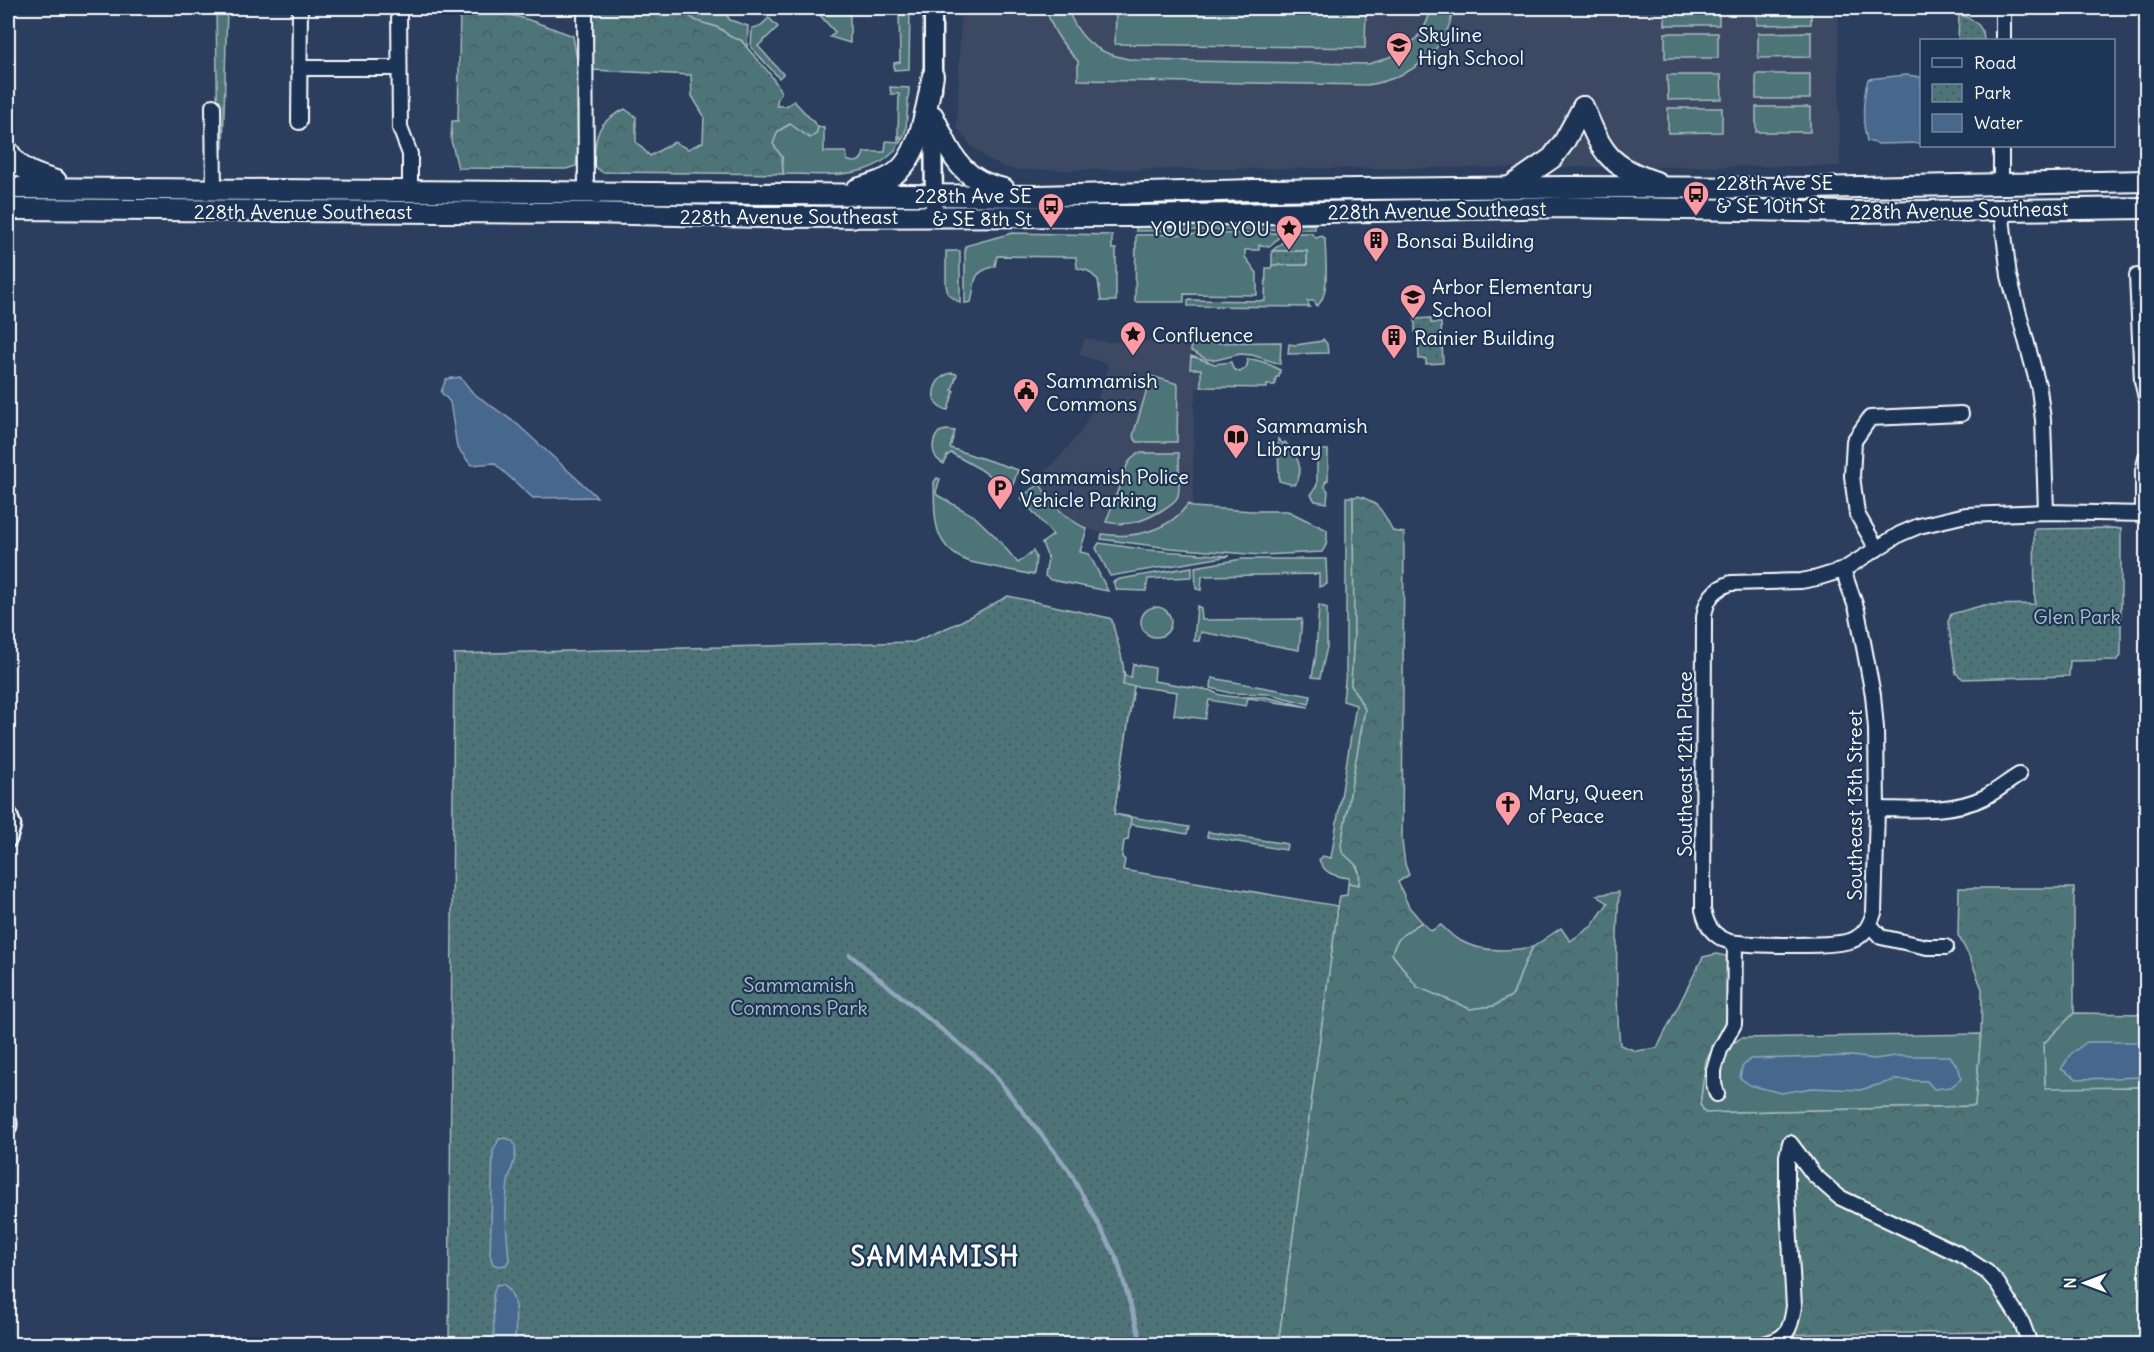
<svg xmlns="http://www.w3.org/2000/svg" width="2154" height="1352" font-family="Delius,sans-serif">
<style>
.built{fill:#3c4864;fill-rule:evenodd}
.green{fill:#4d7478;stroke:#a6babc;stroke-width:1.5}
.forest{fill:url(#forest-crowns);stroke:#a6babc;stroke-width:1.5}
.park{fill:url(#park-dots);stroke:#a6babc;stroke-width:1.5}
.water{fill:#47678d;stroke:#91a4bb;stroke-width:1.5}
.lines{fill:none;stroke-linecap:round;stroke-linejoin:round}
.stream{stroke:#91a4bb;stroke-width:4.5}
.minor-casing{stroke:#fff;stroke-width:18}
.tertiary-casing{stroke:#fff;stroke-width:21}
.secondary-casing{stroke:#fff;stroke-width:24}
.minor{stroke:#1d3557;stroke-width:14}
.tertiary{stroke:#1d3557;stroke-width:16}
.secondary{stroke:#1d3557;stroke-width:20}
.labels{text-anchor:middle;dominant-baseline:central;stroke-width:4.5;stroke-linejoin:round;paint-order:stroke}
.poi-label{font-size:20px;fill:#fff;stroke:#1d3557;text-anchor:start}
.street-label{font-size:20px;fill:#fff;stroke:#1d3557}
.park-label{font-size:20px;fill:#afc0c2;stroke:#1d3557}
.district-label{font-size:26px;font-weight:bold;letter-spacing:1.5px;fill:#fff;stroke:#1d3557}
</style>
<defs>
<pattern id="forest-crowns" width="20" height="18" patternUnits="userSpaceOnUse" patternTransform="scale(1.5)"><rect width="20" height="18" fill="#4d7478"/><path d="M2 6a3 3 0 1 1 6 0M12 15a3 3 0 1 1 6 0" fill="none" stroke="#4c5c5e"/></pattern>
<pattern id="park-dots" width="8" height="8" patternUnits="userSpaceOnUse" patternTransform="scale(1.5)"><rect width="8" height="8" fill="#4d7478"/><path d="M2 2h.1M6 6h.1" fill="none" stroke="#4c5c5e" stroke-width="1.8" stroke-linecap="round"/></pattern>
</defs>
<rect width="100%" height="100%" fill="#2b3e5d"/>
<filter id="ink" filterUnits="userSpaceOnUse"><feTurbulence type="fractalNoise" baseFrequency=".0167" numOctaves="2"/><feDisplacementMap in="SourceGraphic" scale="12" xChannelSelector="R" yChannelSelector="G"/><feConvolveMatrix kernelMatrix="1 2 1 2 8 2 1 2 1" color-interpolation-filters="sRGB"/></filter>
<g filter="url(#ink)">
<g class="built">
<path d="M961,8H1838L1840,166L1016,170L1007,168L988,159L971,146L957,128Z"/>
<path d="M1085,338L1107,342L1191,340V356L1201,369V387H1196V400H1194L1193,507H1187L1165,525L1154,530L1125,536L1111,535L1087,529L1063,515L1046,495L1037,478L1055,462L1078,435L1095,406L1105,379L1108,364L1079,355ZM1136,456L1171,504L1146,519L1134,524L1120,525L1106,523L1128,463Z"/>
</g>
<g class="green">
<path d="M216,8H227L223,148L218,147Z"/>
<path d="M684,8H722L730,20L748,26L747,48L741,40C724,37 727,31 716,27C703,22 691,23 684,8Z"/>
<path d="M822,8H850V43L830,37L835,32L817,12Z"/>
<path d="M899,8H910L909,69L894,70V63L900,62Z"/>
<path d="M1046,8H1067C1080,42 1099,55 1135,60L1368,64C1398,57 1425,40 1431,8H1453C1448,52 1409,78 1368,85L1078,80V61C1062,45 1051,29 1046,8Z"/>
<path d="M1116,8H1366L1365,48L1115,44Z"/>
<rect x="1665" y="8" width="54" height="17"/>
<path d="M1757,8H1811V24L1757,25Z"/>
<path d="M769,18L778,27L758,46L783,74L779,78L751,47L752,28L760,26Z"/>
<path d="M1811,32V57L1758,58V33Z"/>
<rect x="1665" y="33" width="53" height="25"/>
<rect x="1756" y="74" width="54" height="25"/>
<path d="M1667,75H1721L1722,99L1668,100Z"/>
<path d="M890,87L909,88L906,129L903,138L898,135L899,94H891Z"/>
<rect x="1756" y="107" width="54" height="25"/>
<path d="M1668,108H1722V132L1668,133Z"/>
<path d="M790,124L816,134L818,127L824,128V152H846L847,160C856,164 862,162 864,152H885L886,141L898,142V137L902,139C880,183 824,174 783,174L782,157L772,144L778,131Z"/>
<path d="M1136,224H1307L1315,225V229L1136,231Z"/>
<path d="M1012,233L1112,235V249H1116V301H1101L1098,280L1088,271L1077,268L1076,257L997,256L995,266C969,274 977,280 971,302L965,303V246Z"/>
<path d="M1283,233L1270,246L1259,245V250H1245V257L1257,273V295L1184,294V302H1135L1136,235Z"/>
<path d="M1293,233H1311L1316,238L1321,236L1325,238C1325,256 1331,295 1317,306L1314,301H1307L1310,307L1188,306V300L1265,301L1266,268H1271L1272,265H1307V251H1272Z"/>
<path d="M946,251H960V303L948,294L946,285Z"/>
<path d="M1323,339L1327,344L1328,353L1288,354L1289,344L1296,345L1322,341Z"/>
<path d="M1281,342L1280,364L1252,355L1240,354L1216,360L1206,359L1191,351V343Z"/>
<path d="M1191,356L1215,364L1231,362L1233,369L1240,372L1246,368L1248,361L1247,359C1259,359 1269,364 1280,370L1279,377H1276L1275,385H1267V388L1201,387V369H1190Z"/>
<path d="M952,373L957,374L952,390L954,391L948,410C926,408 931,376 952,373Z"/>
<path d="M1151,376L1178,384L1177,442H1137L1133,436Z"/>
<path d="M946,430L955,431L950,448L1018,470L1011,490L978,468L951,453L947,456L944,464C931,458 930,442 939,432Z"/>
<path d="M1278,439L1283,444L1285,442C1296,454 1307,470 1294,485L1279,481Z"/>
<path d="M1317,450H1328V480L1325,482V487L1328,491L1327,503L1315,501L1311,495L1317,485Z"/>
<path d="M1137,453H1179C1179,462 1180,490 1178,496C1176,502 1168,506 1164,509C1145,521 1128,527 1106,522L1128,463Z"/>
<path d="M937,478L940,479L936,492L937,495L974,516L995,536L1018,563L1033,551L1036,557L1034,575L970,562C931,548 935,517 934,482Z"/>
<path d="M1040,484C1052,505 1065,518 1087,529L1080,552L1089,554L1108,591L1051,580L1045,576L1048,558L1042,543L1053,535L1021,498L1022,496Z"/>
<path d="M1346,497H1353L1354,634L1351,685L1365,709L1341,845C1350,862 1362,864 1359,885L1348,883L1349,878C1334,876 1325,874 1319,860L1323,856L1331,858L1356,705L1343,701L1346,671Z"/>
<path d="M1188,504L1193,507L1252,511H1288L1327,530V543L1322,552L1261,555L1170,548L1101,539L1102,534C1133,539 1169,531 1188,504Z"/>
<path d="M1099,543L1148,550L1230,556L1110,576L1096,548Z"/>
<path d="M1242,559H1326L1327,584L1319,587V574L1202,576L1201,590L1196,589L1195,567Z"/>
<path d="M1192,567V577L1148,579L1146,591L1117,590L1113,582L1120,579Z"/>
<path d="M1319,605L1327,608V647L1320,678L1312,677L1316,654Z"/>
<path d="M1197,606L1201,608L1202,620L1302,619L1299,650L1201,632L1199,641H1194Z"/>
<circle cx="1156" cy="622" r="15"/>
<path d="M1133,664L1155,668L1154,681L1209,690L1220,695L1234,697H1266L1309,707L1248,698L1246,706L1209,700L1205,719L1174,715L1177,692L1134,686L1114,814L1189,827L1187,834L1123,823L1112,818L1124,671L1125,676L1131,677Z"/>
<path d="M1212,678L1311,696L1309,704L1270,694L1230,693L1211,688Z"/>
<path d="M1208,832L1287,844L1286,850L1207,837Z"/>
<path d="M1422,922L1431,931L1441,925C1446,929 1452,937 1459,940C1481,953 1510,951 1533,947L1524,965L1513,995L1494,1006L1470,1009L1417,987L1392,954C1395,937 1408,931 1422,922Z"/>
<path d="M2074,1013L2146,1014V1087L2045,1089L2044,1043Z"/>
<path d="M1981,1034L1975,1106L1705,1113L1700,1104L1706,1060L1741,1038Z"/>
</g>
<g class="forest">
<path d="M460,8C499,8 537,22 573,36C581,78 583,124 576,166L566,169L458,168L451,140L452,121H458Z"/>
<path d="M591,8H684C691,23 703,22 716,27C728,31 724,37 741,40C754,58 772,72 781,92L777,101V106H786L794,101L818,127L816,134L810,138L790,124L778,131L773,144L782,157L783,174L602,172L594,166C596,135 594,124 625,109L636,117V142L650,156L674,142L688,149L703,142L704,116L692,96L691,75L592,70Z"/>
<path d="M1358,496C1378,501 1384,513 1393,531L1404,533L1402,841L1405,864L1409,875L1398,882L1409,907L1422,922C1408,931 1395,937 1392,954L1417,987L1470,1009L1494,1006L1513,995L1524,965L1533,947L1561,928L1570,941L1592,926L1608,903L1596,895L1619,892C1616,943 1615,994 1620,1045L1636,1051L1657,1048L1703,957L1717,954L1730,957L1729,1021L1706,1060L1700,1104L1705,1113L1975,1106L1981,1034L1982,989L1970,958L1958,935L1959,888H2074V1013L2044,1043L2045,1088L2146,1087V1344H2002L2001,1332L1815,1334L1617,1341L1616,1344H1278L1338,906L1340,896L1347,895L1348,883L1359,885C1362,865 1355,865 1342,852L1341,845L1365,709L1351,685L1354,634L1353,497Z"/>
</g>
<g class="park">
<path d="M1959,15C1972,17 1984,26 1984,40H1958Z"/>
<rect x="1272" y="251" width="35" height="14"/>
<path d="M1431,318V323H1441L1443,363L1426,364V359H1419L1418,332H1415V319Z"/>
<path d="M2113,528L2121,529V656L2117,660L2070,661L2069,676L1963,679L1956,673L1948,622L1951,614L1984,605L2035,604L2034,529Z"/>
<path d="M1008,596L1109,618L1112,620C1116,642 1127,663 1123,685L1134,686L1114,814L1131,818L1128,840L1124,841L1122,857L1125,860L1123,870L1338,906L1278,1344H449L454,654L914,642L956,624Z"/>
</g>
<g class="water">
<path d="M1906,75L1921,77V143L1879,144L1867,141C1862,121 1863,98 1868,79Z"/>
<path d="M460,377L473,393L517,424L597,497L533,498L494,463L471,465L457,447L450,402L441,392L446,379Z"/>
<path d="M2087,1042H2146V1077L2077,1079L2061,1069L2072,1053Z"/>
<path d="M1852,1056L1875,1059L1895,1056H1950L1959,1069L1961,1079L1951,1087L1934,1089L1927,1081L1895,1080L1860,1090L1812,1088L1781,1093L1750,1085L1740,1078L1742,1067L1750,1059Z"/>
<path d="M506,1138L513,1141C520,1154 510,1169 508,1183C504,1209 507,1235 509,1260L506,1265L498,1266L493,1264L490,1255L493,1151L499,1139Z"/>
<path d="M503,1284C520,1294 515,1327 515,1344H494L493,1296L496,1285Z"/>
</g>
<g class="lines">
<path class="stream" d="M850,955L988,1067L1069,1170L1117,1259L1142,1344"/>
<g class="minor-casing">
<g id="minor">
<path d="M399,8L400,128L410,154V190"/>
<path d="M585,8L586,191"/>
<path d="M2003,40V8"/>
<path d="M299,68H399"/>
<path d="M213,106L214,189"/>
<path d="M299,122L300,8"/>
<path d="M2001,184V146"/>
<path d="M2001,209L2009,276L2039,389L2043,420L2046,512"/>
<path d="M2137,276L2142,381L2146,398"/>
<path d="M2143,514V471L2146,458"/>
<path d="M1877,549L1857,514L1852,476L1854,441L1870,418L1961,414"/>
<path d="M1843,570L1857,610L1873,695L1876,728L1877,809L1874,913C1870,924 1866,933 1855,939C1839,948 1751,945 1730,942C1713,936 1707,927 1703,910L1704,617C1706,599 1714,589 1731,583L1801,581L1817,578L1843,570L1900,534L1919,526L1966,515L2046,512L2146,514"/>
<path d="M1877,809C1912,809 1951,813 1983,798C1996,792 2007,782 2019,775"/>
<path d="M1870,925L1881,937L1927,947H1946"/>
<path d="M1717,1094L1714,1084V1070L1720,1050L1734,1024L1735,943"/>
<path d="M1763,1344C1787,1339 1791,1330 1794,1306L1787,1189V1156L1790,1143L1814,1175L1839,1197L1961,1255L1987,1272L1998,1284L2022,1323L2030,1344"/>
</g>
</g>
<g class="tertiary-casing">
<g id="tertiary">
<path d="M933,8V89"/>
<path d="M933,118L934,206"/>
<path d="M8,814L12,825L8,839"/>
<path d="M8,1122V1126"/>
</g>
</g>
<g class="secondary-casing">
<g id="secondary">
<path d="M1583,107C1602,151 1607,166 1656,182"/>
<path d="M933,116C951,153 959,180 1004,189"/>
<path d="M8,151C19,170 35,175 56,181"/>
<path d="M1510,187L1552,158L1564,142L1583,107"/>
<path d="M8,188L1039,196L1254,190L1566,187L1811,188L2146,181"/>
<path d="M857,189C870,185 882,182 893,175C921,157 926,106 933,76"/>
<path d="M8,209L588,213L763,217L1138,216L1564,207L1852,212L2146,208"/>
</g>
</g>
<use href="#minor" class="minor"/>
<use href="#tertiary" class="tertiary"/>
<use href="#secondary" class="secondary"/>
</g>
</g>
<defs>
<g id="school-pin" transform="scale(1.35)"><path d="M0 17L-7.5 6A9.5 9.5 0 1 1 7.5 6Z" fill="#ff9aa2" stroke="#1d3557"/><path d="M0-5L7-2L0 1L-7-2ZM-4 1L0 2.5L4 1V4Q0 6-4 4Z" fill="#111"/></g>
<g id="bus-pin" transform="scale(1.35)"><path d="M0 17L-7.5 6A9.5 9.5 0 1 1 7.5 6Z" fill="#ff9aa2" stroke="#1d3557"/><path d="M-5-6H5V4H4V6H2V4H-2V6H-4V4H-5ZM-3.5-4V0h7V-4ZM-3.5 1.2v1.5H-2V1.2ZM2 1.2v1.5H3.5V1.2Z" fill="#111"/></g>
<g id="sight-pin" transform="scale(1.35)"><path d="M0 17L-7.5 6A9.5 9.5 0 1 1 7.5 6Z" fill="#ff9aa2" stroke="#1d3557"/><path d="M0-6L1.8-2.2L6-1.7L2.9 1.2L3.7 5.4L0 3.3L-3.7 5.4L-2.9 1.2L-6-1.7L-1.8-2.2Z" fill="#111"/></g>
<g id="building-pin" transform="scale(1.35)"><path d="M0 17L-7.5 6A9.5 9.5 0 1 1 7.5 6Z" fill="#ff9aa2" stroke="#1d3557"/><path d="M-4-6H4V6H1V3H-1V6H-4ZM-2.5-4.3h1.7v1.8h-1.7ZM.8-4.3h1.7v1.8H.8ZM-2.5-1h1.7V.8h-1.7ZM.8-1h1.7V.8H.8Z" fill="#111"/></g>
<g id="civic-pin" transform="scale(1.35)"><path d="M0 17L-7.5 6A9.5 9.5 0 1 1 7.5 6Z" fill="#ff9aa2" stroke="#1d3557"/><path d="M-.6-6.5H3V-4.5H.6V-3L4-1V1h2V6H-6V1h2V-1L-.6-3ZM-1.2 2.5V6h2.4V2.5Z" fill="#111"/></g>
<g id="library-pin" transform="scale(1.35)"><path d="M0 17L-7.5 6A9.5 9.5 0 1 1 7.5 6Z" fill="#ff9aa2" stroke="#1d3557"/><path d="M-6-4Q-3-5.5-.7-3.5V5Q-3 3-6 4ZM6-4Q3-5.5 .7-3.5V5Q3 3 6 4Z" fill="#111"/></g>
<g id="parking-pin" transform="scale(1.35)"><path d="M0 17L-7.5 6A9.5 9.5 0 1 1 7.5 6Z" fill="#ff9aa2" stroke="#1d3557"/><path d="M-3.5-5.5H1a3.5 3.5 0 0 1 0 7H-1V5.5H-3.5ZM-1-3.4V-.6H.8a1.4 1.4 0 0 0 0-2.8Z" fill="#111"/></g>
<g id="church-pin" transform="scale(1.35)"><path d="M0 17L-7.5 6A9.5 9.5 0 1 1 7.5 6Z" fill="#ff9aa2" stroke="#1d3557"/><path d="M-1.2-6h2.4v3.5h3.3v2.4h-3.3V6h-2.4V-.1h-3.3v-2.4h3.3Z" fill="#111"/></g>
</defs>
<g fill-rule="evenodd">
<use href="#school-pin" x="1399" y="45"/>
<use href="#bus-pin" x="1696" y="194"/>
<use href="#bus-pin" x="1051" y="206"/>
<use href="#sight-pin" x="1289" y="228"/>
<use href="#building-pin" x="1376" y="240"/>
<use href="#school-pin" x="1413" y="297"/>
<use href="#sight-pin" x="1133" y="334"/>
<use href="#building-pin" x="1394" y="337"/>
<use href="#civic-pin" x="1026" y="391"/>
<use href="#library-pin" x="1236" y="437"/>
<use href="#parking-pin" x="1000" y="488"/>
<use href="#church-pin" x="1508" y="804"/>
</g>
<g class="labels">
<g class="poi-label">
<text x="1418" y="34">Skyline<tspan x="1418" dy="23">High School</tspan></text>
<text x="1716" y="182">228th Ave SE<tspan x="1716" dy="23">&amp; SE 10th St</tspan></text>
<text x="1032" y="195" text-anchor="end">228th Ave SE<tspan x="1032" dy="23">&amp; SE 8th St</tspan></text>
<text x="1270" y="228" text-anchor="end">YOU DO YOU</text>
<text x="1396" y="240">Bonsai Building</text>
<text x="1432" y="286">Arbor Elementary<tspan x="1432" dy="23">School</tspan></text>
<text x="1152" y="334">Confluence</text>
<text x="1414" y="337">Rainier Building</text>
<text x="1046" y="380">Sammamish<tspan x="1046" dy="23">Commons</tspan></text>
<text x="1256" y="425">Sammamish<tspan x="1256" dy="23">Library</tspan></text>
<text x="1020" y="476">Sammamish Police<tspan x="1020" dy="23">Vehicle Parking</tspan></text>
<text x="1528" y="792">Mary, Queen<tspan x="1528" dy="23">of Peace</tspan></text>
</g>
<g class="street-label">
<text transform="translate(1437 210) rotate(-1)">228th Avenue Southeast</text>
<text transform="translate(1959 210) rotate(-1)">228th Avenue Southeast</text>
<text x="303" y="211">228th Avenue Southeast</text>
<text x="789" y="216">228th Avenue Southeast</text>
<text transform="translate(1684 764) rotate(-90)">Southeast 12th Place</text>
<text transform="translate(1854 805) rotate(-90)">Southeast 13th Street</text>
</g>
<g class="park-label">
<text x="2077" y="616">Glen Park</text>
<text x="799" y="984">Sammamish<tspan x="799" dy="23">Commons Park</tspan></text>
</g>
<g class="district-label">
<text x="935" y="1256">SAMMAMISH</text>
</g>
</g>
<rect width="2154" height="1352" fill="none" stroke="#1d3557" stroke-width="30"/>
<rect x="15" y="15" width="2124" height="1322" fill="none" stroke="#fff" stroke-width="2" filter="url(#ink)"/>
<rect x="1920" y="39" width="195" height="108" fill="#1d3557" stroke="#77869a" stroke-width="1.5"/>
<rect x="1932" y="58" width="30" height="9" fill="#1d3557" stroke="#77869a" stroke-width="1.5"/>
<text x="1974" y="69" font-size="18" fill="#ffffff">Road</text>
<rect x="1932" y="84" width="30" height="18" fill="url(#park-dots)" stroke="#77869a" stroke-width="1.5"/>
<text x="1974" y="99" font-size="18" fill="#ffffff">Park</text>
<rect x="1932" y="114" width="30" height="18" fill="#47678d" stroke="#77869a" stroke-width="1.5"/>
<text x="1974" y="129" font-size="18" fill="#ffffff">Water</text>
<g transform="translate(2085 1283) rotate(270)" stroke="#1d3557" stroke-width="4.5" paint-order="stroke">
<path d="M0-4.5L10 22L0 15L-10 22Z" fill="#ffffff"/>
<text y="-9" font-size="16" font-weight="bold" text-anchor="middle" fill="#ffffff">N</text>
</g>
</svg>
